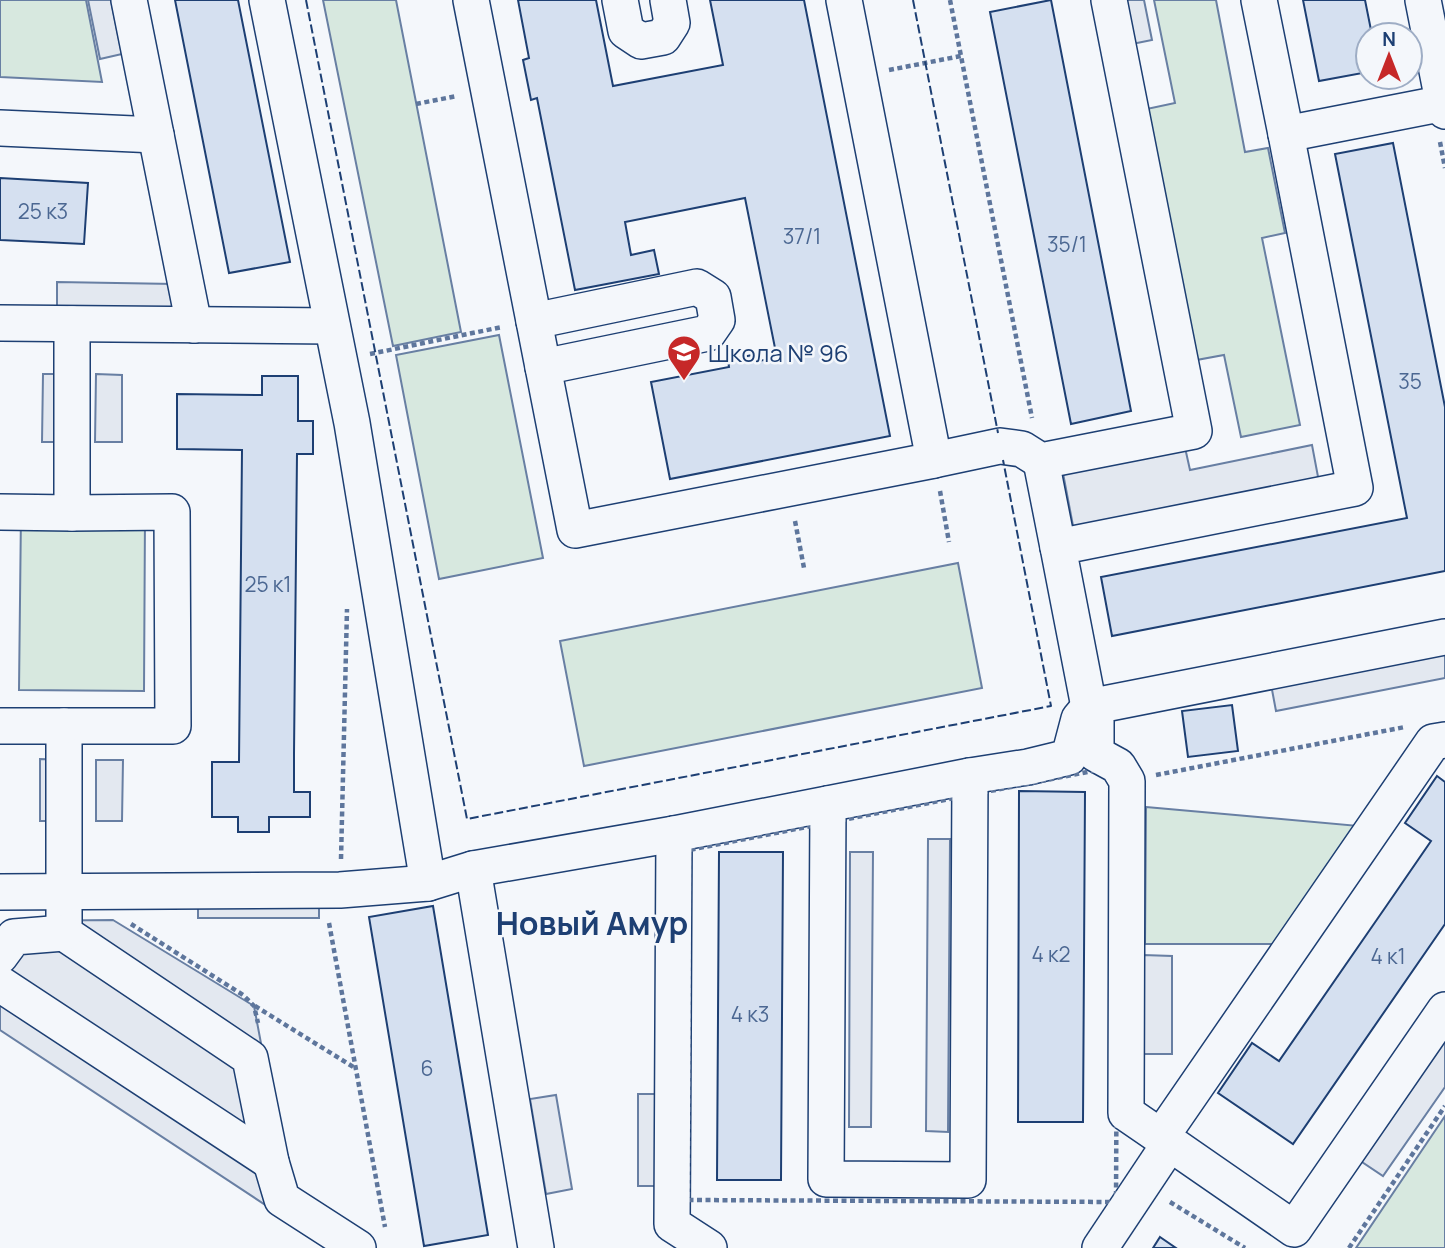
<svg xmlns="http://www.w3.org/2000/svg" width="1445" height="1248" font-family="Manrope,sans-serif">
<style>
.green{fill:#d7e8df;stroke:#687fa3;stroke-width:2}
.parking{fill:#e3e8f0;stroke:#687fa3;stroke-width:2}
.building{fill:#d5e0f0;stroke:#1d3f73;stroke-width:2}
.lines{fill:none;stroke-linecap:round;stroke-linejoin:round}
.minor-casing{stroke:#1d3f73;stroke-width:38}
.path{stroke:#5e769c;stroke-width:4.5;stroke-dasharray:5 3.5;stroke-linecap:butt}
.minor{stroke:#f4f7fb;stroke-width:35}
.fence{stroke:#1d3f73;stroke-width:2;stroke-dasharray:9 3.5;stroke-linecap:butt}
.labels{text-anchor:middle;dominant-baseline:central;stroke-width:5;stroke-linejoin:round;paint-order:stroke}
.number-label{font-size:21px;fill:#4b6792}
.poi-label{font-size:24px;fill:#1d3f73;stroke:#f4f7fb;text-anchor:start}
.district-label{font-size:32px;font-weight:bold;fill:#1d3f73;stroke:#f4f7fb}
</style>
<rect width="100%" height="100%" fill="#f4f7fb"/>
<g class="green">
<path d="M0,0H86L102,82L0,77Z"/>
<path d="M323,0H396L461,332L393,346Z"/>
<path d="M1154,0H1216L1245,152L1268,148L1285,233L1262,238L1300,425L1241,437L1224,355L1191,361L1142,110L1175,103Z"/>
<path d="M499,335L543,558L439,579L396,355Z"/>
<path d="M21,512L145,514L144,691L19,690Z"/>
<path d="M958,563L982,688L584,766L560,641Z"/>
<path d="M1146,807L1359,826L1277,944H1145Z"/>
<path d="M1445,1116V1248H1356Z"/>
</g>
<g class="parking">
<path d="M88,0H111L122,54L100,59Z"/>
<path d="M1112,0H1144L1152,40L1122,46Z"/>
<path d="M57,282L175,284V308L57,307Z"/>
<path d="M43,374H69V442H42Z"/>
<path d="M96,374L122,375V442H95Z"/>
<path d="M1184,443L1190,470L1312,445L1319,482L1074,531L1062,468Z"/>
<path d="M1445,645V678L1276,711L1270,679Z"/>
<path d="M40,759L67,760L66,821H40Z"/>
<path d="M96,760H123L122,821H96Z"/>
<path d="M928,839H950L948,1132L926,1131Z"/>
<path d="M850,852H873L871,1127H849Z"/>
<rect x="198" y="895" width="121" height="23"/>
<path d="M113,920L254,1006L287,1182L273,1210L0,1030V932L9,921Z"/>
<path d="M1143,955L1172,956V1054H1143Z"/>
<path d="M1445,1034V1087L1383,1176L1359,1160Z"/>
<path d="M638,1094H663L662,1186H638Z"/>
<path d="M556,1095L572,1189L546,1194L530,1099Z"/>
</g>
<g class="building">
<path d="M175,0H238L290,262L229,273Z"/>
<path d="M518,0H596L613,86L723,65L710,0H804L890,436L670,479L651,382L729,367L728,360L757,354L758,361L777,358L745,198L625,222L631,255L654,250L659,274L575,290L537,98L531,100L523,60L529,58Z"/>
<path d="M1051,0L1131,411L1071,424L990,12Z"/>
<path d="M1303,0H1365L1372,35H1368V72L1319,81Z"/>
<path d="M1393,143L1445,407V571L1112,636L1101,577L1407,518L1335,154Z"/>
<path d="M0,178L88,183L84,244L0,240Z"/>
<path d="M262,376H298V421H313V454H297L294,754V792H310V817H269V832H238V817H212V762H239L242,450L177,449V394L262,395Z"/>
<path d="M1232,705L1238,751L1188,757L1182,711Z"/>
<path d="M1437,776L1445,782V924L1293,1144L1218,1093L1252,1043L1279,1061L1387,905L1431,841L1405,823Z"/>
<path d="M1019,791L1085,792L1083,1122H1018Z"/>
<path d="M719,852H783L781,1180H717Z"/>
<path d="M433,906L488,1235L424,1246L369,917Z"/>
<path d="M1160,1237L1176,1248H1153Z"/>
</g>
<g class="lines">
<g class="minor-casing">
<g id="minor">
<path d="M129,0L194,325"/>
<path d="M267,0L352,423L428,883"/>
<path d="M471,0L575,530L934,460L844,0"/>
<path d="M620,0L626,31L641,41L663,37L672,23L668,0"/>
<path d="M1259,0L1286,134L1445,103"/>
<path d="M1423,0L1445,111"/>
<path d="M0,128L156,135"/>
<path d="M534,321L697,287L713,297L717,320L708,333L543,367"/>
<path d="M0,323L332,326"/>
<path d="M72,324V513L172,512L173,726H64V933L250,1058L271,1162L282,1199L358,1248"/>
<path d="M934,460L1000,446L1022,449L1041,461L1194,431L1109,0"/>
<path d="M1041,461L1058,547"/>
<path d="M0,512L72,513"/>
<path d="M0,726H64"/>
<path d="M1445,740L1433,742L1161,1137L1294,1229L1445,1010"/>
<path d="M828,804L826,1179L968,1180L970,776"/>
<path d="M674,834L672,1224L709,1248"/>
<path d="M473,869L536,1248"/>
<path d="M0,892L340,890L428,883L473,869L674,834L970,776L1028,767L1069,757L1079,719L1089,707L1445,637"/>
<path d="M0,956L14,937L64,933"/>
<path d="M0,984L271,1162"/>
<path d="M1161,1137L1126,1113L1127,781L1118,766L1096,754V721L1089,707L1058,547L1355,488L1286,134"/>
<path d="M1100,1248L1170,1143"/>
</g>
</g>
<g class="path">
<path d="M950,0L1032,418"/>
<path d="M889,70L961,56"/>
<path d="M416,104L457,96"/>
<path d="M1440,142L1445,168"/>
<path d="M370,354L502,327"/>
<path d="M940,491L949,542"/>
<path d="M795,521L804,568"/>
<path d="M1118,766L1116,1202L688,1200L689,850Z"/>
<path d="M1156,775L1405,727"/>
<path d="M341,859L347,609"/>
<path d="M329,923L385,1227"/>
<path d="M131,924L243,995L254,1006L258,1023"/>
<path d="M255,1006L355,1068"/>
<path d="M1170,1202L1245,1248"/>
<path d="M1349,1248L1445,1106"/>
</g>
<use href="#minor" class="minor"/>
<g class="fence">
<path d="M306,0L467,819L1051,706L1003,460"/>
<path d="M913,0L998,433"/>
</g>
</g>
<defs>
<g id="school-pin" transform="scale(1.75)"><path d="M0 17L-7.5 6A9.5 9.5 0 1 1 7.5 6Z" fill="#c62828" stroke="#f4f7fb"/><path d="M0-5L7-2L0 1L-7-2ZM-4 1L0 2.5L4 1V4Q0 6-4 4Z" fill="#fff"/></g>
</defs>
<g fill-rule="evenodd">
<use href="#school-pin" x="684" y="352"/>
</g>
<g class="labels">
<g class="number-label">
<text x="43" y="211">25 к3</text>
<text x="802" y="236">37/1</text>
<text x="1067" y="244">35/1</text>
<text x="1410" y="381">35</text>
<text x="268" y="584">25 к1</text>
<text x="1051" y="954">4 к2</text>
<text x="1388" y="956">4 к1</text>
<text x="750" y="1014">4 к3</text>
<text x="427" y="1068">6</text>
</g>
<g class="poi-label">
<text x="708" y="352">Школа № 96</text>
</g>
<g class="district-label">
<text x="592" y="923">Новый Амур</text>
</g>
</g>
<g transform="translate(1389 56)"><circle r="33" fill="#f4f7fb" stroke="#9eadc5" stroke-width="2"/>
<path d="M0-5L12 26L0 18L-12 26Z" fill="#c62828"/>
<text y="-10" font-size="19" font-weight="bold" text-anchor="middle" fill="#1d3f73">N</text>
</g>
</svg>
